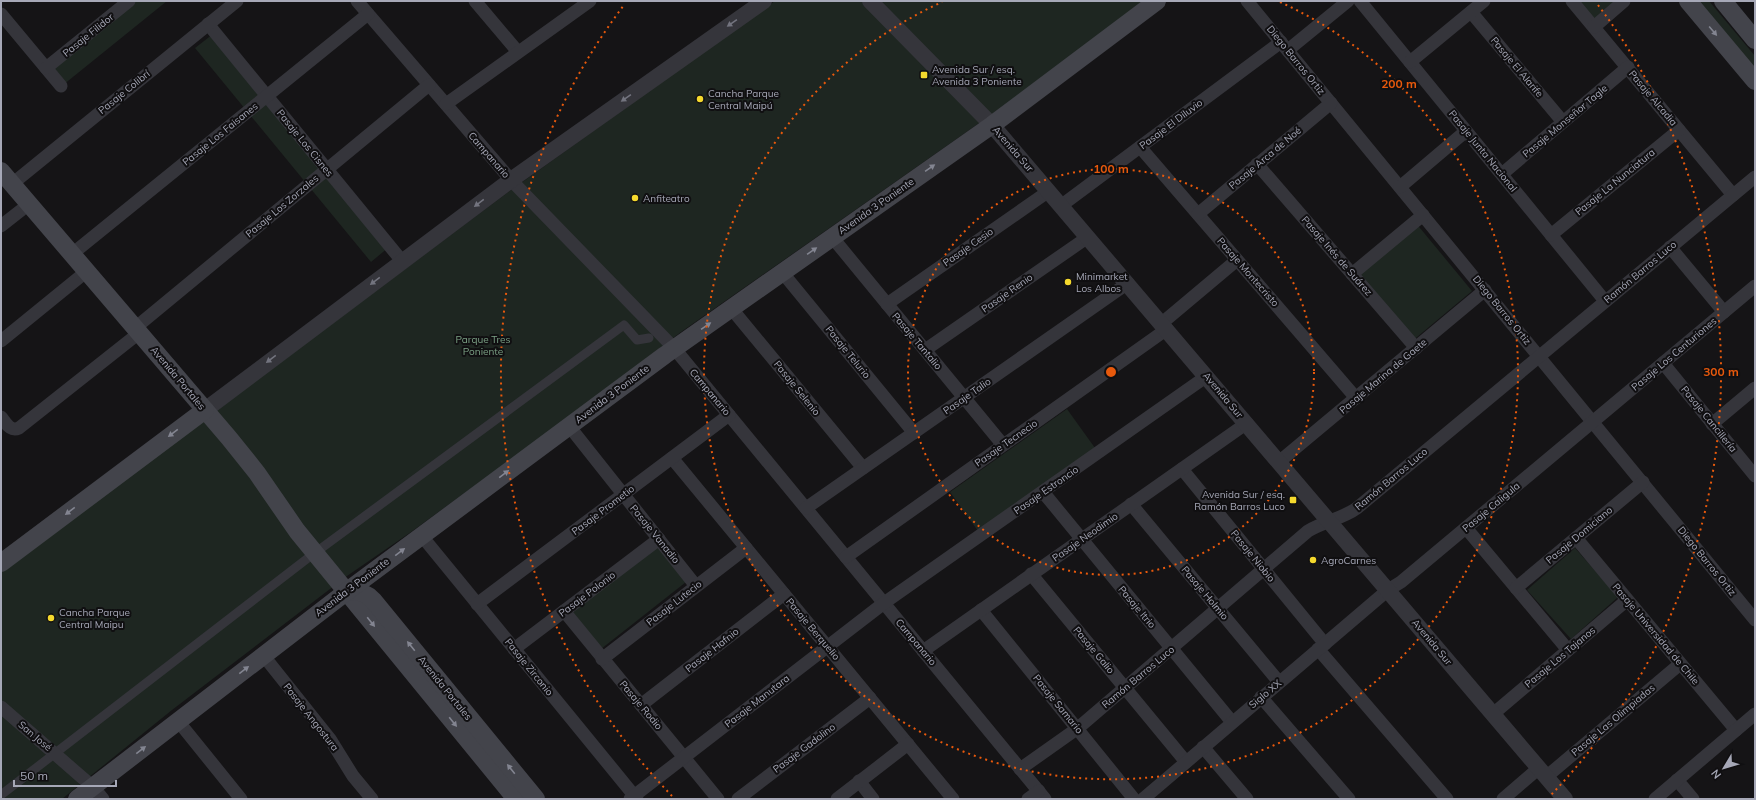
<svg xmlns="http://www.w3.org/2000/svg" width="1756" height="800" font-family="Mulish,sans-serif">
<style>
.green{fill:#1e2621}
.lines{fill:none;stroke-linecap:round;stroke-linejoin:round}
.pedestrian{stroke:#35353b;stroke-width:9}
.minor{stroke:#35353b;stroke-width:13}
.tertiary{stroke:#35353b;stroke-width:16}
.secondary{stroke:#43444b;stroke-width:18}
.oneway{fill:#73747f}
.oneway2{fill:#838591}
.ring{fill:none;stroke:#e8590c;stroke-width:2;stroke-dasharray:2 4}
.poi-dot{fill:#f5d92d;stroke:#100f11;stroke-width:1.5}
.labels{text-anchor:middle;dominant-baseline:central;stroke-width:4;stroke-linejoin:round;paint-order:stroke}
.street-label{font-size:10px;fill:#a6a8b7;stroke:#100f11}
.poi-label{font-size:10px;fill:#a6a8b7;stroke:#100f11;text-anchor:start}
.park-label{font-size:10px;fill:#7ca286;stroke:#100f11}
.centre{fill:#e8590c;stroke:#100f11;stroke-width:2}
.ring-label{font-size:12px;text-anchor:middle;font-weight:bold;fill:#e8590c;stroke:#100f11;stroke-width:4;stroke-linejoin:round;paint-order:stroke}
</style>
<rect width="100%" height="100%" fill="#151416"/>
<g class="green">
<path d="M134,1H167L63,85L50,69Z"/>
<path d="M775,1H1146L995,112L681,332L565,420L411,532L347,576L172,710L62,799H1V571L507,193Z"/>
<path d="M1577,1H1617L1593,21Z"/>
<path d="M1694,1H1709L1755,56V74Z"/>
<path d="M213,34L389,247L371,262L195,48Z"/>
<path d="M1415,222L1472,291L1411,342L1355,274Z"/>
<path d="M1067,409L1095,448L978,531L950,492Z"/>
<path d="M657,546L686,582L601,649L572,613Z"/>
<path d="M1575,548L1618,597L1571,639L1527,590Z"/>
</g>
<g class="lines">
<path class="pedestrian" d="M1,795L308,558L624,325L637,340L649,338"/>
<g class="minor">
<path d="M357,1L511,180L674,348L1045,799"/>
<path d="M475,1L518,52"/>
<path d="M1247,1L1755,620"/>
<path d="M1360,1L1605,301"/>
<path d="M1572,1L1733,195"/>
<path d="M1471,12L1563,122"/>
<path d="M1,14L61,86"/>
<path d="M208,24L402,261"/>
<path d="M1594,27L1624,1"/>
<path d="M1288,50L1348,1"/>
<path d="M1410,62L1484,1"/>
<path d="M46,68L129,1"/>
<path d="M446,104L590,1"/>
<path d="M1140,147L1356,398"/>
<path d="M1257,164L1416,348"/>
<path d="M1502,174L1628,67"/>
<path d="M12,184L237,1"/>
<path d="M1400,187L1466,131"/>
<path d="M1062,205L1281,42"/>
<path d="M1198,214L1331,103"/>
<path d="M1,226L29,204"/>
<path d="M1551,235L1679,130"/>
<path d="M832,237L1003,445"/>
<path d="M1670,247L1724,312"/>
<path d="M72,254L368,14"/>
<path d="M782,272L914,433"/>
<path d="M1352,274L1423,215"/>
<path d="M887,304L1049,191"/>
<path d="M731,308L863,468"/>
<path d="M1162,323L1237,260"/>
<path d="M135,328L429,85"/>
<path d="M1,341L87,271"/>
<path d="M925,350L1088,237"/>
<path d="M1663,363L1755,476"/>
<path d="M1,417C6,423 10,432 19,428L139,333"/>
<path d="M1712,424L1755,388"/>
<path d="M569,426L696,586"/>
<path d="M672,458L953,799"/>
<path d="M1280,461L1485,290"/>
<path d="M1182,469L1325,644"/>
<path d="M1043,492L1232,722"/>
<path d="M1131,504L1279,682"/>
<path d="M806,508L1128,283"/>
<path d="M1466,528L1568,650"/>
<path d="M421,535L637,799"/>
<path d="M1576,538L1736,730"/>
<path d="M846,557L1167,329"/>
<path d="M1031,574L1186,762"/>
<path d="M1516,588L1643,482"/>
<path d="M477,604L729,415"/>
<path d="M981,610L1134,799"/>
<path d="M564,611L718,799"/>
<path d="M514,649L659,539"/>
<path d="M1318,649L1447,799"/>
<path d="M923,651L1247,423"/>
<path d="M263,655L330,739L353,776L372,799"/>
<path d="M602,659L746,548"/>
<path d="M1261,697L1349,799"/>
<path d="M641,705L784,594"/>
<path d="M1,707L93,787L103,799"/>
<path d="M1493,714L1627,600"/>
<path d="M178,721L241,799"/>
<path d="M1203,747L1247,799"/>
<path d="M1020,769L1078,728L1308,531C1324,521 1342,519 1357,508L1755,177"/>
<path d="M1546,777L1680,664"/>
<path d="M1677,780L1693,799"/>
<path d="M859,781L873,799"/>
<path d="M630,799L884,603L1207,376"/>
<path d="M738,799L870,698"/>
<path d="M837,799L908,744"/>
<path d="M1028,799L1039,791"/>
<path d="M1143,799L1388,590L1401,582L1755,286"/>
<path d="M1503,799L1539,768"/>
<path d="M1655,799L1755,714"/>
</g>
<g class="tertiary">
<path d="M870,1L992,125L1565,799"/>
<path d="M205,410L511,180L764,1"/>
</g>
<g class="secondary">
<path d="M1688,1L1755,81"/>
<path d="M1723,1L1755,40"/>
<path d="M1,171L229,438L257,473L297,531L516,799"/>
<path d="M1,563L205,410"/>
<path d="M346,592C357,590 365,592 373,600L536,799"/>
<path d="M77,799L346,592L665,355L992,125L1157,1"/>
</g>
</g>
<defs><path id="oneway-solid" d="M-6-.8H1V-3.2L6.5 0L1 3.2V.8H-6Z"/></defs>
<g class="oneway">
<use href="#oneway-solid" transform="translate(732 23) rotate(145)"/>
<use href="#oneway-solid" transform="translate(626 98) rotate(145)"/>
<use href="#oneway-solid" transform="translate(479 203) rotate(143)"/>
<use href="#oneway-solid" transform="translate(375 281) rotate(143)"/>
<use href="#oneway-solid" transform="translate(271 359) rotate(143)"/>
</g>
<g class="oneway2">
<use href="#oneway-solid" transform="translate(1713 31) rotate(50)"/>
<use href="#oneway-solid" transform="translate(930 168) rotate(-35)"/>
<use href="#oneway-solid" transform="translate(812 251) rotate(-35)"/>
<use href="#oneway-solid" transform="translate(706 326) rotate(-35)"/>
<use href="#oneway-solid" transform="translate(173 433) rotate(143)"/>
<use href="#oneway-solid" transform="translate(504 474) rotate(-37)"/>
<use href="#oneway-solid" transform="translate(70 511) rotate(143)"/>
<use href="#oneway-solid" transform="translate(400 552) rotate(-37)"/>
<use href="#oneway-solid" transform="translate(371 622) rotate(51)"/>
<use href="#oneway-solid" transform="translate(411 646) rotate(-129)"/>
<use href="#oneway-solid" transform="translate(244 670) rotate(-38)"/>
<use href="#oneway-solid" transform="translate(453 722) rotate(51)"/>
<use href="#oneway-solid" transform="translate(141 750) rotate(-38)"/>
<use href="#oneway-solid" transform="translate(511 769) rotate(-129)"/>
</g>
<g class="ring">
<circle cx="1111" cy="372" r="203"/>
<path d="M1280 2A407 407 0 1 1 942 2"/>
<path d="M672 796A610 610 0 0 1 624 5M1598 5A610 610 0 0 1 1550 796"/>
</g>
<g class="poi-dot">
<rect x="920" y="71" width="8" height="8" rx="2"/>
<circle cx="700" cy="99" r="4"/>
<circle cx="635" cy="198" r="4"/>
<circle cx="1068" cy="282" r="4"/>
<rect x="1289" y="496" width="8" height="8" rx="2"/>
<circle cx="1313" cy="560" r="4"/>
<circle cx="51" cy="618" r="4"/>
</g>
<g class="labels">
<g class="street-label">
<text transform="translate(88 35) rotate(-39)">Pasaje Filidor</text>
<text transform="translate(1296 60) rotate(51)">Diego Barros Ortiz</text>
<text transform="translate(1517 67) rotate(50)">Pasaje El Alarife</text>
<text transform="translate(124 92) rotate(-39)">Pasaje Colibrí</text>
<text transform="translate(1653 98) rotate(50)">Pasaje Alcadia</text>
<text transform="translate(1565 121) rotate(-40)">Pasaje Monseñor Tagle</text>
<text transform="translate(1171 124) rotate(-37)">Pasaje El Diluvio</text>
<text transform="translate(220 134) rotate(-39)">Pasaje Los Faisanes</text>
<text transform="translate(305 143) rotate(51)">Pasaje Los Cisnes</text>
<text transform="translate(1013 149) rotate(49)">Avenida Sur</text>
<text transform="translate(1483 151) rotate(51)">Pasaje Junta Nacional</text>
<text transform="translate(489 155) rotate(49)">Campanario</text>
<text transform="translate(1265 158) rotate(-40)">Pasaje Arca de Noé</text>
<text transform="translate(1615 182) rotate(-39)">Pasaje La Nunciatura</text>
<text transform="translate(282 206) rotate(-40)">Pasaje Los Zorzales</text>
<text transform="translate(876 206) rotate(-35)">Avenida 3 Poniente</text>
<text transform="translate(968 247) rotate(-35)">Pasaje Cesio</text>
<text transform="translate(1337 256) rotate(49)">Pasaje Inés de Suárez</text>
<text transform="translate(1248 272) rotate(49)">Pasaje Montecristo</text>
<text transform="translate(1640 272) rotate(-40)">Ramón Barros Luco</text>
<text transform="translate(1007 293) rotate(-35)">Pasaje Renio</text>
<text transform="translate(1502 310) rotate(51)">Diego Barros Ortiz</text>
<text transform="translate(917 341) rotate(50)">Pasaje Tantalio</text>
<text transform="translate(848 352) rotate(51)">Pasaje Telurio</text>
<text transform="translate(1674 354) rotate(-40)">Pasaje Los Centuriones</text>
<text transform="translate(1383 376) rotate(-40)">Pasaje Marina de Gaete</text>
<text transform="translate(178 378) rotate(50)">Avenida Portales</text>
<text transform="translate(797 388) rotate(51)">Pasaje Selenio</text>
<text transform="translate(710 392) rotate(50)">Campanario</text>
<text transform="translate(612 394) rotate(-37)">Avenida 3 Poniente</text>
<text transform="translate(1223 395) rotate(50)">Avenida Sur</text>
<text transform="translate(967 396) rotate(-35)">Pasaje Talio</text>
<text transform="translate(1709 419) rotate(51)">Pasaje Cancillería</text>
<text transform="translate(1006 443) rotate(-35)">Pasaje Tecnecio</text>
<text transform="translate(1391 479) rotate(-40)">Ramón Barros Luco</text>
<text transform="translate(1046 490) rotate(-35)">Pasaje Estroncio</text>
<text transform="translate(1491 507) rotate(-40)">Pasaje Caligula</text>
<text transform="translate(603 510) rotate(-37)">Pasaje Prometio</text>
<text transform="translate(655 534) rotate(51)">Pasaje Vanadio</text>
<text transform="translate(1579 535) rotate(-40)">Pasaje Domiciano</text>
<text transform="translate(1085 537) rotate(-35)">Pasaje Neodimio</text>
<text transform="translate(1253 556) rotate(51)">Pasaje Niobio</text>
<text transform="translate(1707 561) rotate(51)">Diego Barros Ortiz</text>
<text transform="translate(352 587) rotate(-37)">Avenida 3 Poniente</text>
<text transform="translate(1205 593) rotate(50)">Pasaje Holmio</text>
<text transform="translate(587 594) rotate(-37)">Pasaje Polonio</text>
<text transform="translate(674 603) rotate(-38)">Pasaje Lutecio</text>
<text transform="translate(1137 607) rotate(50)">Pasaje Itrio</text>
<text transform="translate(813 629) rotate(50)">Pasaje Berquelio</text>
<text transform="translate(1656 634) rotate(50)">Pasaje Universidad de Chile</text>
<text transform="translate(916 642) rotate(50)">Campanario</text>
<text transform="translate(1432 642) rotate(50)">Avenida Sur</text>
<text transform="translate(712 650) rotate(-38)">Pasaje Hafnio</text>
<text transform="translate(1094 650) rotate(50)">Pasaje Galio</text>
<text transform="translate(1560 657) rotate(-40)">Pasaje Los Tajanos</text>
<text transform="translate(529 667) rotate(51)">Pasaje Zirconio</text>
<text transform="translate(1138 677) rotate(-40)">Ramón Barros Luco</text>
<text transform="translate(445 688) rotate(51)">Avenida Portales</text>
<text transform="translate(1265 694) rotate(-40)">Siglo XX</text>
<text transform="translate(757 701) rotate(-38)">Pasaje Manutara</text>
<text transform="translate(1058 704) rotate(51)">Pasaje Samario</text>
<text transform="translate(641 705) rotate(50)">Pasaje Rodio</text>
<text transform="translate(311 717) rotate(52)">Pasaje Angostura</text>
<text transform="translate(1613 720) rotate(-40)">Pasaje Las Olimpiadas</text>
<text transform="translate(35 736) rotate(40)">San José</text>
<text transform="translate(804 748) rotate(-37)">Pasaje Gadolino</text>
</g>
<g class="poi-label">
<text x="932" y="69">Avenida Sur / esq.<tspan x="932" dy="12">Avenida 3 Poniente</tspan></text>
<text x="708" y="93">Cancha Parque<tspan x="708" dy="12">Central Maipú</tspan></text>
<text x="643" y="198">Anfiteatro</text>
<text x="1076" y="276">Minimarket<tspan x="1076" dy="12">Los Albos</tspan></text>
<text x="1285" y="494" text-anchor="end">Avenida Sur / esq.<tspan x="1285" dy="12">Ramón Barros Luco</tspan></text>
<text x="1321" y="560">AgroCarnes</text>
<text x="59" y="612">Cancha Parque<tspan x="59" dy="12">Central Maipu</tspan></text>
</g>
<g class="park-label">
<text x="483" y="339">Parque Tres<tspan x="483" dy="12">Poniente</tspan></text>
</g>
</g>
<circle cx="1111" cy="372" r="6" class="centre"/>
<g class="ring-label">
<text x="1399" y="88">200 m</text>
<text x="1111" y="173">100 m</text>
<text x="1721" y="376">300 m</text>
</g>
<rect width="1756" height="800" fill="none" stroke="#a6a8b7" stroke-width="4"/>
<g transform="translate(1724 768) rotate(232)" stroke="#100f11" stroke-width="3" paint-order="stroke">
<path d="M0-3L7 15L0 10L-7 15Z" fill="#a6a8b7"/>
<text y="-6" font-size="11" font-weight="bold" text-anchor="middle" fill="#a6a8b7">N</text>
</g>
<path d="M14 780v6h102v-6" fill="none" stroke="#a6a8b7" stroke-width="2"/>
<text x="20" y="780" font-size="12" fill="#a6a8b7" stroke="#100f11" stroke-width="3" paint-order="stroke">50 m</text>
</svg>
